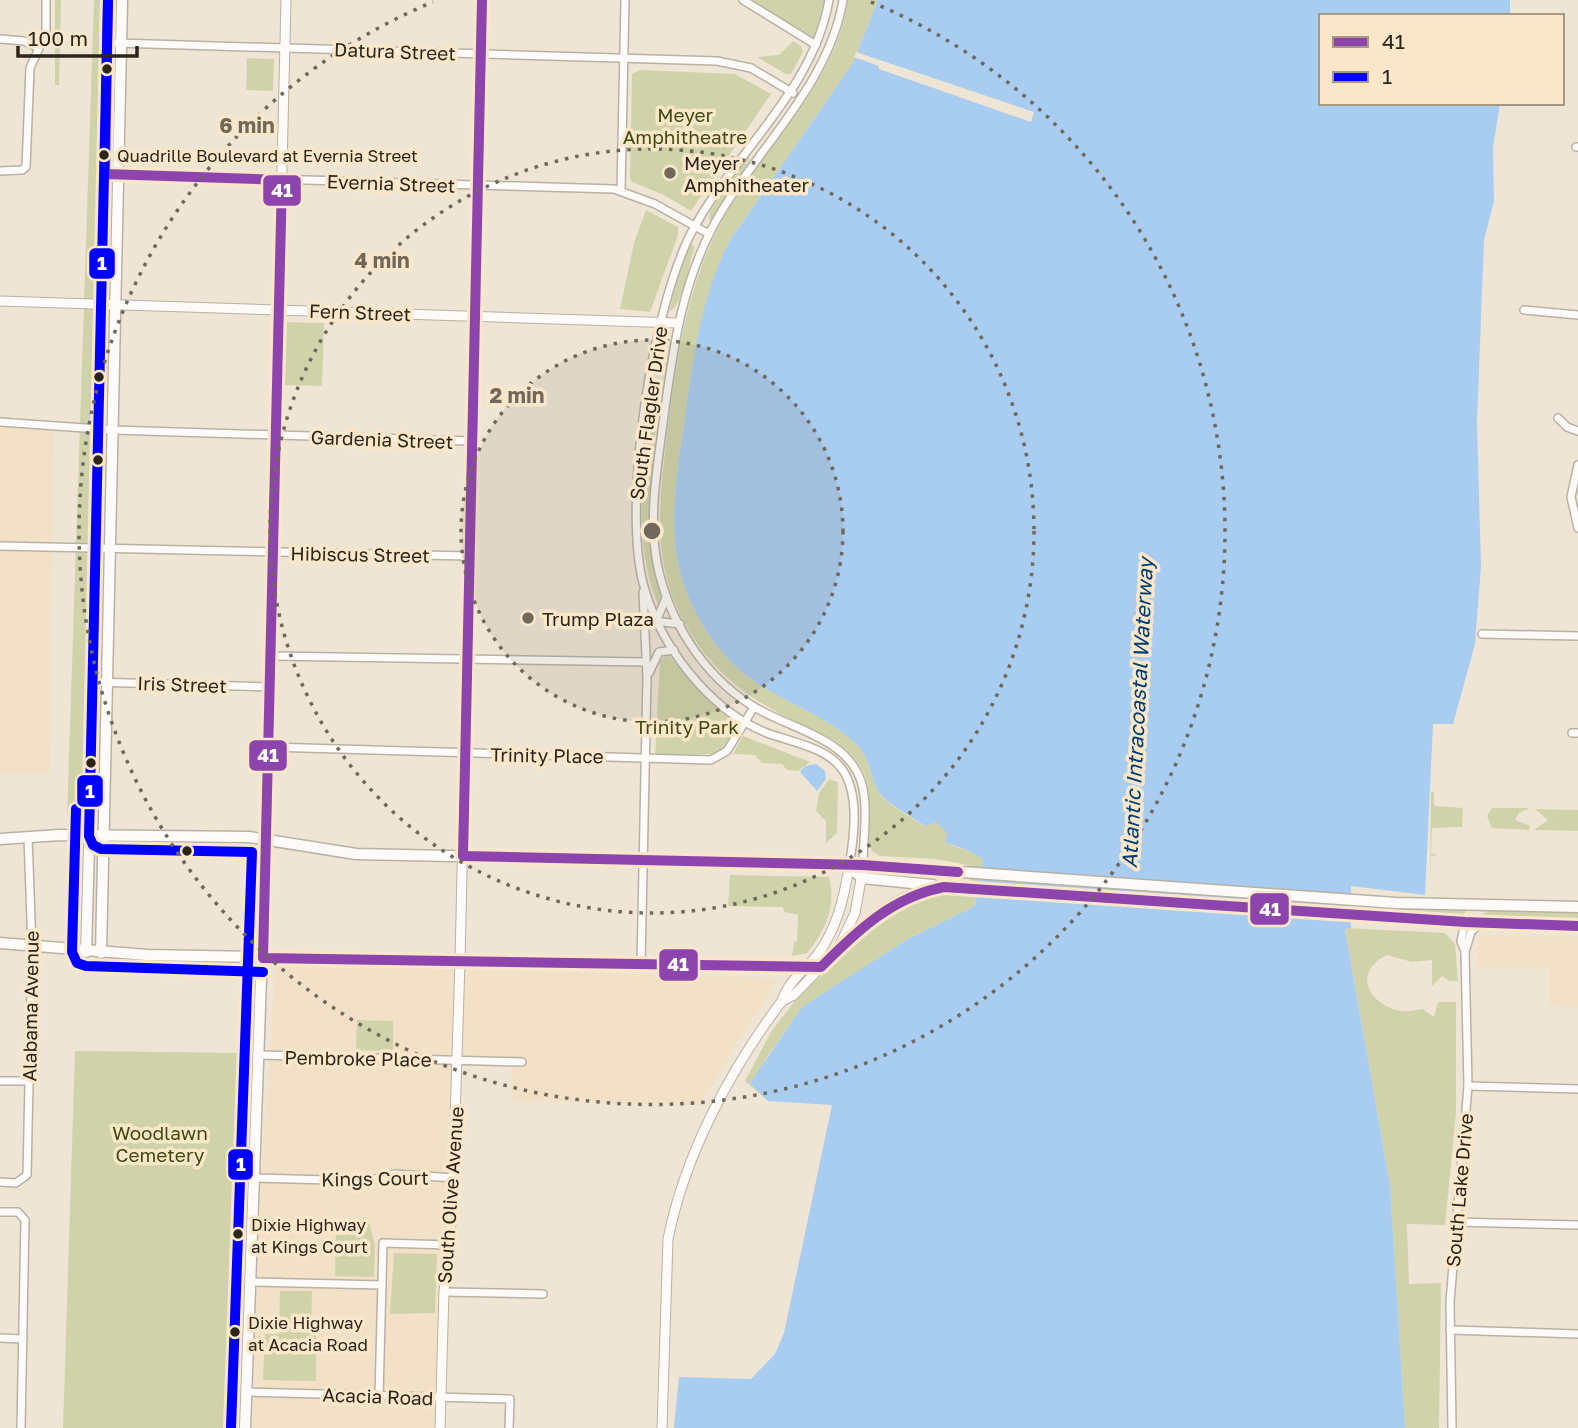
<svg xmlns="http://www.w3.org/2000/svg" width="1578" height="1428" font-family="'Golos Text',sans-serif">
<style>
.built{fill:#f2e1c6}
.green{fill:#d0d3aa}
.water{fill:#a9ccf1}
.pier{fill:#efe5d5}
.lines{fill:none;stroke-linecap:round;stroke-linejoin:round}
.minor-casing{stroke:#b9b1a4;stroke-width:10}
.tertiary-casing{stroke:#b9b1a4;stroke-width:11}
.primary-casing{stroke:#b9b1a4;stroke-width:13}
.minor{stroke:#fdfbf9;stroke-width:7}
.tertiary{stroke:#fdfbf9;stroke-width:9}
.primary{stroke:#fdfbf9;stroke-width:10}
.bus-1-casing{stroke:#fae7ca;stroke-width:16}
.bus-2-casing{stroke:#fae7ca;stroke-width:16}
.bus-1{stroke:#8e44ad;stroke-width:10}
.bus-2{stroke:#00f;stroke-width:10}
.ring{fill:none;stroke:#70685b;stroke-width:3.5;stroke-dasharray:3.5 7}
.bus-dot{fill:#2c251a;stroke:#fae7ca;stroke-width:2.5}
.poi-dot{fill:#70685b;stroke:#fae7ca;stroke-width:2.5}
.labels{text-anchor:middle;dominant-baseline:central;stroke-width:7;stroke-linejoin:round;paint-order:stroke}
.bus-label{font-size:17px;fill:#2c251a;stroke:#fae7ca;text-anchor:start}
.street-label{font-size:19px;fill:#2c251a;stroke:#fae7ca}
.park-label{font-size:19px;fill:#414a10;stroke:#fae7ca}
.poi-label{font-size:19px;fill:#2c251a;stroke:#fae7ca;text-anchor:start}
.water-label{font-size:21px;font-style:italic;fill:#013e73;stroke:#fae7ca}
.centre{fill:#70685b;stroke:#fae7ca;stroke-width:3.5}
.ring-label{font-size:21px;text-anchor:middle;font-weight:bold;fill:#70685b;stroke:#fae7ca;stroke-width:7;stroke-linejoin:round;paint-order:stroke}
.line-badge{stroke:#fae7ca;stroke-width:2.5}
.badge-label{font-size:19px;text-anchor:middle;font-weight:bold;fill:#fff}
</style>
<rect width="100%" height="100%" fill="#efe5d5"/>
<g class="built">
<path d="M0,426L54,427L50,773H0Z"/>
<path d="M1479,935L1578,937V1007L1550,1006V967H1477Z"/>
<path d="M276,964L772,978L776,982L699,1105L511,1101V1059L463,1058L451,1066L434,1428H253L261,1182Z"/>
</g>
<g class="green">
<path d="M55,0H61L59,85H55Z"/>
<path d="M94,0H104L90,695L101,707L99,817H67Z"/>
<path d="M749,0H825L814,38L813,39Z"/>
<path d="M848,0H878L853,63L730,240C701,298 693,360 684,424C677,473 668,523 680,572C687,600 703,629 721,651C760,698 814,704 856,744C870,757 870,775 878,791C885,804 912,817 924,826L935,815L956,831L951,845L967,850L983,859L975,906L906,940L802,1007L765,1060L768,1101L745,1081L771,1032L798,997L870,932L915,900L940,894L967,895L970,878L968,865L936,859L880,856L872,851C858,823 882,794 856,760C841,740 816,731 794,721C740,695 700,661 676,605C651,547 661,488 668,428C678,349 689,274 731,205C771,140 837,80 848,0Z"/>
<path d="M793,41L801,46L803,52L791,74H786L757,57L779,55Z"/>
<path d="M247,58L274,59L273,91L246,90Z"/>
<path d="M640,70L735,74L771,94L691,211L664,195L632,182L630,178L632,74Z"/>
<path d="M753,147L747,164L712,220H709L710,212Z"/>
<path d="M646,210L678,227V235L650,312L620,309L634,243Z"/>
<path d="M691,244L695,247C687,266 685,302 669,312L679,273Z"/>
<path d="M287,322L324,323L322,386L285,385Z"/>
<path d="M656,407L650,531L652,558L661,596L659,607C632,542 642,477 652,409Z"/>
<path d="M668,655L712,703L736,723L738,727L718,754L655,755L660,660Z"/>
<path d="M743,736L810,762L798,771L787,770L782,764L762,763L755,755L733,754Z"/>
<path d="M829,779L838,782L837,833L826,843V821L816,811L819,793Z"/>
<path d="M1431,792H1434V806L1463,808L1462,827L1432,828L1431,853L1438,855L1431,856L1430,880Z"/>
<path d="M1492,808H1530L1519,813L1515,820L1530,826L1529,830L1492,828L1487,816Z"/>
<path d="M1535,809L1578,810V831L1534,830L1548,820Z"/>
<path d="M730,875L829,877C837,906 825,931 807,953L792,956L794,942L797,941L798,915L785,912L782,907L728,906Z"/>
<path d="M1363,906L1466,911L1461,917L1362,911Z"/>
<path d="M1492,909L1578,911V922L1475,918Z"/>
<path d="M1345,928L1445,933L1455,944L1458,981H1449L1442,976L1432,986V960L1412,962L1387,955C1351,973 1369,1005 1401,1011C1407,1012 1416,1010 1423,1009L1434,1017L1438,1002H1456V1112L1445,1225L1407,1224L1409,1284L1441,1283L1439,1428H1405L1390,1185Z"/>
<path d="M357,1020L393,1021V1051L356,1050Z"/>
<path d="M75,1051L251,1053L235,1428H63Z"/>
<path d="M364,1217L368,1218L375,1245L374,1277L335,1276L336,1235H347Z"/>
<path d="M394,1253L437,1254L435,1313L390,1314Z"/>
<path d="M280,1291H312L311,1333L316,1334V1381L263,1380L265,1334H279Z"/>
</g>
<g class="water">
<path d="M878,0H1510V16H1321V103H1500L1493,148L1494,201L1484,240L1477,422L1481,566L1475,644L1453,724H1433L1425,895L1351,886V928L1345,929L1390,1185L1405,1428H674L679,1377L751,1379L775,1354L784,1333L832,1105L768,1101L750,1083L802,1007L906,940L975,906L983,859L967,850L945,842L947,833L936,822L925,826C914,818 884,802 878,791C870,776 870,757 856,744C814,704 762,700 721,651C703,629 687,600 680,572C668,523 677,473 684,424C693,360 700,298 730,240L853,63Z"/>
<path d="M816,764L825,771L826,779L817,791L800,772L805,766Z"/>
</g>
<path class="pier" d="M856,52L1034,112L1031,122L879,69V66L854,57Z"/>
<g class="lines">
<g class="minor-casing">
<g id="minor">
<path d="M743,0L816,45"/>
<path d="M829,0C814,88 737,151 695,226C653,299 622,501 643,583C659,644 707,709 767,733C791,742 826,747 842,769C860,794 854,838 849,867"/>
<path d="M843,0C830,80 764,142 723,209C681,276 672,355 662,431C656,475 649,519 657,563C668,619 702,674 751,705C786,728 846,736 861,781C869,806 863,840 863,865"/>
<path d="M0,39L24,41L37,47"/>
<path d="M117,43L717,61L751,68L793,93"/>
<path d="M1576,147H1578"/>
<path d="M0,171L22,170L26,167L30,68L46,33V0"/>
<path d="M105,174L614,189L655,204L709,234"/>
<path d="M621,190L625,0"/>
<path d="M1524,310L1578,315"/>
<path d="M1558,418L1567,427L1578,431"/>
<path d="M0,422L113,430L471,441"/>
<path d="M1578,465L1571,497L1578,528"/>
<path d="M0,546L469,556"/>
<path d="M657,619L666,598"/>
<path d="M653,621L680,624"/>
<path d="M1482,634L1578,636"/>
<path d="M272,656L645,662"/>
<path d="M649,673L659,652L674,650"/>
<path d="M92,682L271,687"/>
<path d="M1572,733H1578"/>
<path d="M270,747L711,760L727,751L754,707"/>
<path d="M1465,922L1461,941L1465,952"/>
<path d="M641,965L647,677L643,592"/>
<path d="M260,1055L522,1062"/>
<path d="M0,1081H29"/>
<path d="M1468,1086L1578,1089"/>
<path d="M255,1178L366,1181L395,1174L454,1178"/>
<path d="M0,1182L16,1183L27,1175L32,948L28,837"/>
<path d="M0,1212H18L25,1220L21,1428"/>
<path d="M1455,1222L1578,1225"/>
<path d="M251,1282L382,1285"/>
<path d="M444,1292L543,1294"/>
<path d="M1450,1330L1578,1334"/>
<path d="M0,1338L23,1339"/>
<path d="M247,1392L510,1399L509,1428"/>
<path d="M379,1396L383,1243L449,1245"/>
<path d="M1452,1428L1450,1302L1468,1086L1465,952L1471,932L1480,923"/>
</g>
</g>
<g class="tertiary-casing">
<g id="tertiary">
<path d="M0,301L678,323"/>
<path d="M266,838L286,0"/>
<path d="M839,947L855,913L862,874"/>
<path d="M782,1001L794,995L821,967"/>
<path d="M440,1428L444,1292L452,1214L460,961L482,0"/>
<path d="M662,1428L668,1239C685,1154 730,1070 782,1001C788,981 805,970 818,954C837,928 844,898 849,867"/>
</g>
</g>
<g class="primary-casing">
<g id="primary">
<path d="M0,839L60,835L249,837L356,854L863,865L1396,903L1578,907"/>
<path d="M849,867L862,878L933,885"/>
<path d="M0,943L147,955L821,967C855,933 893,892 944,887L1465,922L1578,926"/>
<path d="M86,952L101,429L108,0"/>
<path d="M101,953L122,0"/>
<path d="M245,1428L266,838"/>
</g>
</g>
<use href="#minor" class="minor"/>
<use href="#tertiary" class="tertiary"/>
<use href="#primary" class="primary"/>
<g class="bus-1-casing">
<g id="bus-1">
<path d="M108,0L105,174L282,180L263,958L821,967C857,931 892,897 944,887L1465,922L1578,926"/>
<path d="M482,0L463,856L863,865L958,872"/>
</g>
</g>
<g class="bus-2-casing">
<g id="bus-2">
<path d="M108,0L89,836L93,845L101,849L252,852L231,1428"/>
<path d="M76,809L72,952L77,963L86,966L263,972"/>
</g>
</g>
<use href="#bus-1" class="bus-1"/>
<use href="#bus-2" class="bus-2"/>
</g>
<circle cx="652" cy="531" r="191" fill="#70685b" fill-opacity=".12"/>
<g class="ring">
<circle cx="652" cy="531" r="191"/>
<circle cx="652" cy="531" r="382"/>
<path d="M871 2A573 573 0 1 1 433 2"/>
</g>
<g class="bus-dot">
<circle cx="107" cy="69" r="6"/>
<circle cx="104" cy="155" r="6"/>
<circle cx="99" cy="377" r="6"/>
<circle cx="98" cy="460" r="6"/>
<circle cx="91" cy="763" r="6"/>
<circle cx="187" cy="851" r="6"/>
<circle cx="238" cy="1234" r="6"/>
<circle cx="235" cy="1332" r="6"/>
</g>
<g class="poi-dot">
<circle cx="670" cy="173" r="7"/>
<circle cx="528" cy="618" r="7"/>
</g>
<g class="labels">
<g class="bus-label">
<text x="117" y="155">Quadrille Boulevard at Evernia Street</text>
<text x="251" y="1224">Dixie Highway<tspan x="251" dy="22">at Kings Court</tspan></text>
<text x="248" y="1322">Dixie Highway<tspan x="248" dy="22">at Acacia Road</tspan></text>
</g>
<g class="street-label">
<text transform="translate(395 51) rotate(2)">Datura Street</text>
<text transform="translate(391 183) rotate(2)">Evernia Street</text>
<text transform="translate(360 312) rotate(2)">Fern Street</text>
<text transform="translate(648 413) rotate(-82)">South Flagler Drive</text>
<text transform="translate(382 439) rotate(2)">Gardenia Street</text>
<text transform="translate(360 554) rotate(1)">Hibiscus Street</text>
<text transform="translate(182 684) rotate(2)">Iris Street</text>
<text transform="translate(547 755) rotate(1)">Trinity Place</text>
<text transform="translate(30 1006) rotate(-89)">Alabama Avenue</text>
<text transform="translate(358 1058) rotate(1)">Pembroke Place</text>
<text transform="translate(375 1178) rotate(-1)">Kings Court</text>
<text transform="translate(1459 1190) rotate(-85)">South Lake Drive</text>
<text transform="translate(450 1195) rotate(-86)">South Olive Avenue</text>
<text transform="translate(378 1396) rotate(2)">Acacia Road</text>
</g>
<g class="park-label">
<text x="685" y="114">Meyer<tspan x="685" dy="22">Amphitheatre</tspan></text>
<text x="687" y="726">Trinity Park</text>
<text x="160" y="1132">Woodlawn<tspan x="160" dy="22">Cemetery</tspan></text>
</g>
<g class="poi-label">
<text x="684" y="162">Meyer<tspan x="684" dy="22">Amphitheater</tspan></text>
<text x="542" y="618">Trump Plaza</text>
</g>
<g class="water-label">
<text transform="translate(1137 713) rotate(-87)">Atlantic Intracoastal Waterway</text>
</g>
</g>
<circle cx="652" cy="531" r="10" class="centre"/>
<g class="ring-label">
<text x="247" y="133">6 min</text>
<text x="382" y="268">4 min</text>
<text x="517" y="403">2 min</text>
</g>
<g class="line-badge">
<rect x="262" y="174" width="40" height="33" rx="7" fill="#8e44ad"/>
<rect x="88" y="247" width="28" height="33" rx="7" fill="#00f"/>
<rect x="248" y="739" width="40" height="33" rx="7" fill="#8e44ad"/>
<rect x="76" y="774" width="28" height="34" rx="7" fill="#00f"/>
<rect x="1249" y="892" width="41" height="34" rx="7" fill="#8e44ad"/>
<rect x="658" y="948" width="41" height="34" rx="7" fill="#8e44ad"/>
<rect x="227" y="1148" width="27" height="33" rx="7" fill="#00f"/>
</g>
<g class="badge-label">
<text x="282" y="197">41</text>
<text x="102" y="270">1</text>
<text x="268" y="762">41</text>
<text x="90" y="798">1</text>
<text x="1270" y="916">41</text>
<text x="678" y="971">41</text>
<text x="241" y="1171">1</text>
</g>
<rect x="1319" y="14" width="245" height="91" fill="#fae7ca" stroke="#a89984" stroke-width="2"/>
<rect x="1333" y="37" width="35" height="10" fill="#8e44ad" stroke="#a89984" stroke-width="2"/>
<text x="1382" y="49" font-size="21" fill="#2c251a">41</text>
<rect x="1333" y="72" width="35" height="10" fill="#0000ff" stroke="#a89984" stroke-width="2"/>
<text x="1382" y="84" font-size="21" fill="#2c251a">1</text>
<path d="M18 46v10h119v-10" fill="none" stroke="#2c251a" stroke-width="3.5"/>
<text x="28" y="46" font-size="21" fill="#2c251a" stroke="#fae7ca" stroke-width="5" paint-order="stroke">100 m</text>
</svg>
